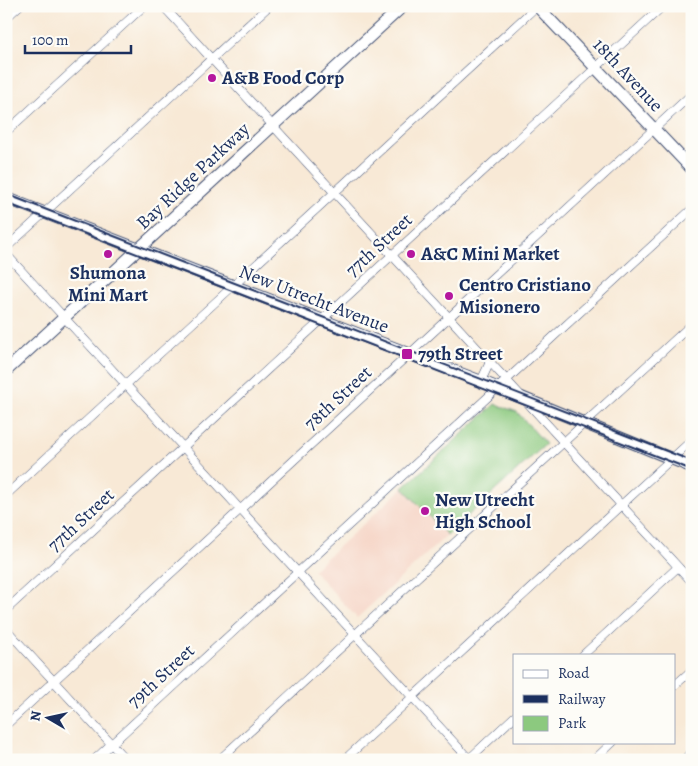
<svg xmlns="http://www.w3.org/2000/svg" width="698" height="766" font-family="Alegreya,serif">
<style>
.built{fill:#f5d2c2}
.green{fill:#8cc97f;stroke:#547c6e}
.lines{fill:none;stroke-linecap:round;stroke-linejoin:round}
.street-casing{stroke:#3c4b70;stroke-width:9}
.secondary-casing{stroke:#3c4b70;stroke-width:13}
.street{stroke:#fff;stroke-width:8}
.secondary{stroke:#fff;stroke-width:11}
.rail{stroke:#1b2f5e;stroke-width:2}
.poi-dot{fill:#b5179e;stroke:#fdfcf7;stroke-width:2}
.labels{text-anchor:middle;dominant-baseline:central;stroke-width:4.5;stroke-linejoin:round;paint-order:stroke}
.street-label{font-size:19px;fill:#1b2f5e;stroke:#fdfcf7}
.poi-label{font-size:19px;font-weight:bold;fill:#1b2f5e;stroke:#fdfcf7;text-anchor:start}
</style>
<rect width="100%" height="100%" fill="#fdfcf7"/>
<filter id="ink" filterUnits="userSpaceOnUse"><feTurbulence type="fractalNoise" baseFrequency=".02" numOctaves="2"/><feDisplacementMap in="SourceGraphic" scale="10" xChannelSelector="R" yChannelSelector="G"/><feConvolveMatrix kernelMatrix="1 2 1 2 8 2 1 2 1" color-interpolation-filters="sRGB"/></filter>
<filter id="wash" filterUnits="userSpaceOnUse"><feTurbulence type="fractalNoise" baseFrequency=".0096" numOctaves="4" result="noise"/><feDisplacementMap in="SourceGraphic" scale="20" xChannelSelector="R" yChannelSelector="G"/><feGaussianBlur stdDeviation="1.12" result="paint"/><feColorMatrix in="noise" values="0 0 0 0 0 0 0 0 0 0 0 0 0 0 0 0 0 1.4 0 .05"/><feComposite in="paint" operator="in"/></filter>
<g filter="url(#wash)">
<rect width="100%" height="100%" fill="#f8e9d6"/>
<path class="built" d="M495,404L517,412L546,444L357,618L313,570Z"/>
<path class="green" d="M495,404L517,412L546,444L447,535L403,488Z"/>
</g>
<g filter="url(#ink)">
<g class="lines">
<g class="street-casing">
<g id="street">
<path d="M163,6L692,582"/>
<path d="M6,18L19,6"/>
<path d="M6,132L144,6"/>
<path d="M6,248L269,6"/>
<path d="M6,254L470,760"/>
<path d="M481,381L490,362"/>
<path d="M6,495L537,6"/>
<path d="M6,610L663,6"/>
<path d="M6,629L126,760"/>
<path d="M583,655L678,567"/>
<path d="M674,686L692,670"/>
<path d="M6,725L692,94"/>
<path d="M94,760L692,209"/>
<path d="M219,760L692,324"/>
<path d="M344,760L692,440"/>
<path d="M468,760L514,717"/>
<path d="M594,760L613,742"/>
<path d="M684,760L692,752"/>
</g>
</g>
<g class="secondary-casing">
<g id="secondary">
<path d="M537,6L692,169"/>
<path d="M6,198L498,388L692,467"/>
<path d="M6,371L403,6"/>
</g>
</g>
<use href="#street" class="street"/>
<use href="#secondary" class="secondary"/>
<g class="rail">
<path d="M6,194L692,461"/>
<path d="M6,203L692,470"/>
</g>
</g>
</g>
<g class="poi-dot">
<circle cx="212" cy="78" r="5"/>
<circle cx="108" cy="254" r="5"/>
<circle cx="411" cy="254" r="5"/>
<circle cx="449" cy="296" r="5"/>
<rect x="401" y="348" width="12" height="12" rx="2.5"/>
<circle cx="425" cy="511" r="5"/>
</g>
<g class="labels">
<g class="street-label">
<text transform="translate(628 75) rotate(47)">18th Avenue</text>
<text transform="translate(193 176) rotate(-43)">Bay Ridge Parkway</text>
<text transform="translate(379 245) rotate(-43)">77th Street</text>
<text transform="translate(314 299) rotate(21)">New Utrecht Avenue</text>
<text transform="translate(338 398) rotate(-43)">78th Street</text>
<text transform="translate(81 520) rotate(-43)">77th Street</text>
<text transform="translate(161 676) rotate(-43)">79th Street</text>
</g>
<g class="poi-label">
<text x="222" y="78">A&amp;B Food Corp</text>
<text x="421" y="254">A&amp;C Mini Market</text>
<text x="108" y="273" text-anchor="middle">Shumona<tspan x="108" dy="22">Mini Mart</tspan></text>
<text x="459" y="285">Centro Cristiano<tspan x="459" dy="22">Misionero</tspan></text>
<text x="418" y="354">79th Street</text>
<text x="435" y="500">New Utrecht<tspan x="435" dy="22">High School</tspan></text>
</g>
</g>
<rect width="698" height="766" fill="none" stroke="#fdfcf7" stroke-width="25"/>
<rect x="513" y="654" width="162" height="90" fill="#fdfcf7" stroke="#a3aaba"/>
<rect x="523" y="670" width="25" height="8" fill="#ffffff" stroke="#a3aaba"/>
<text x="558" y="678" font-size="15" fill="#1b2f5e">Road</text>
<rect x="523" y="695" width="25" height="8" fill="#1b2f5e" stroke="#a3aaba"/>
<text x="558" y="704" font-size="15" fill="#1b2f5e">Railway</text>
<rect x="523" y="716" width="25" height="15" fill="#8cc97f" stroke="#a3aaba"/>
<text x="558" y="728" font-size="15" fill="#1b2f5e">Park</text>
<g transform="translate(48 718) rotate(279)" stroke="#fdfcf7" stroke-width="4" paint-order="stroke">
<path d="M0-4L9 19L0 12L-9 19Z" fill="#1b2f5e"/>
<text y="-8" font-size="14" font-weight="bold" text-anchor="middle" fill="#1b2f5e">N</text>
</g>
<path d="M25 45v8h106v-8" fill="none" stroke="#1b2f5e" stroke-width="2.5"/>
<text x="32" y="45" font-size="15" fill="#1b2f5e" stroke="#fdfcf7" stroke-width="4" paint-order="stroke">100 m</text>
</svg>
